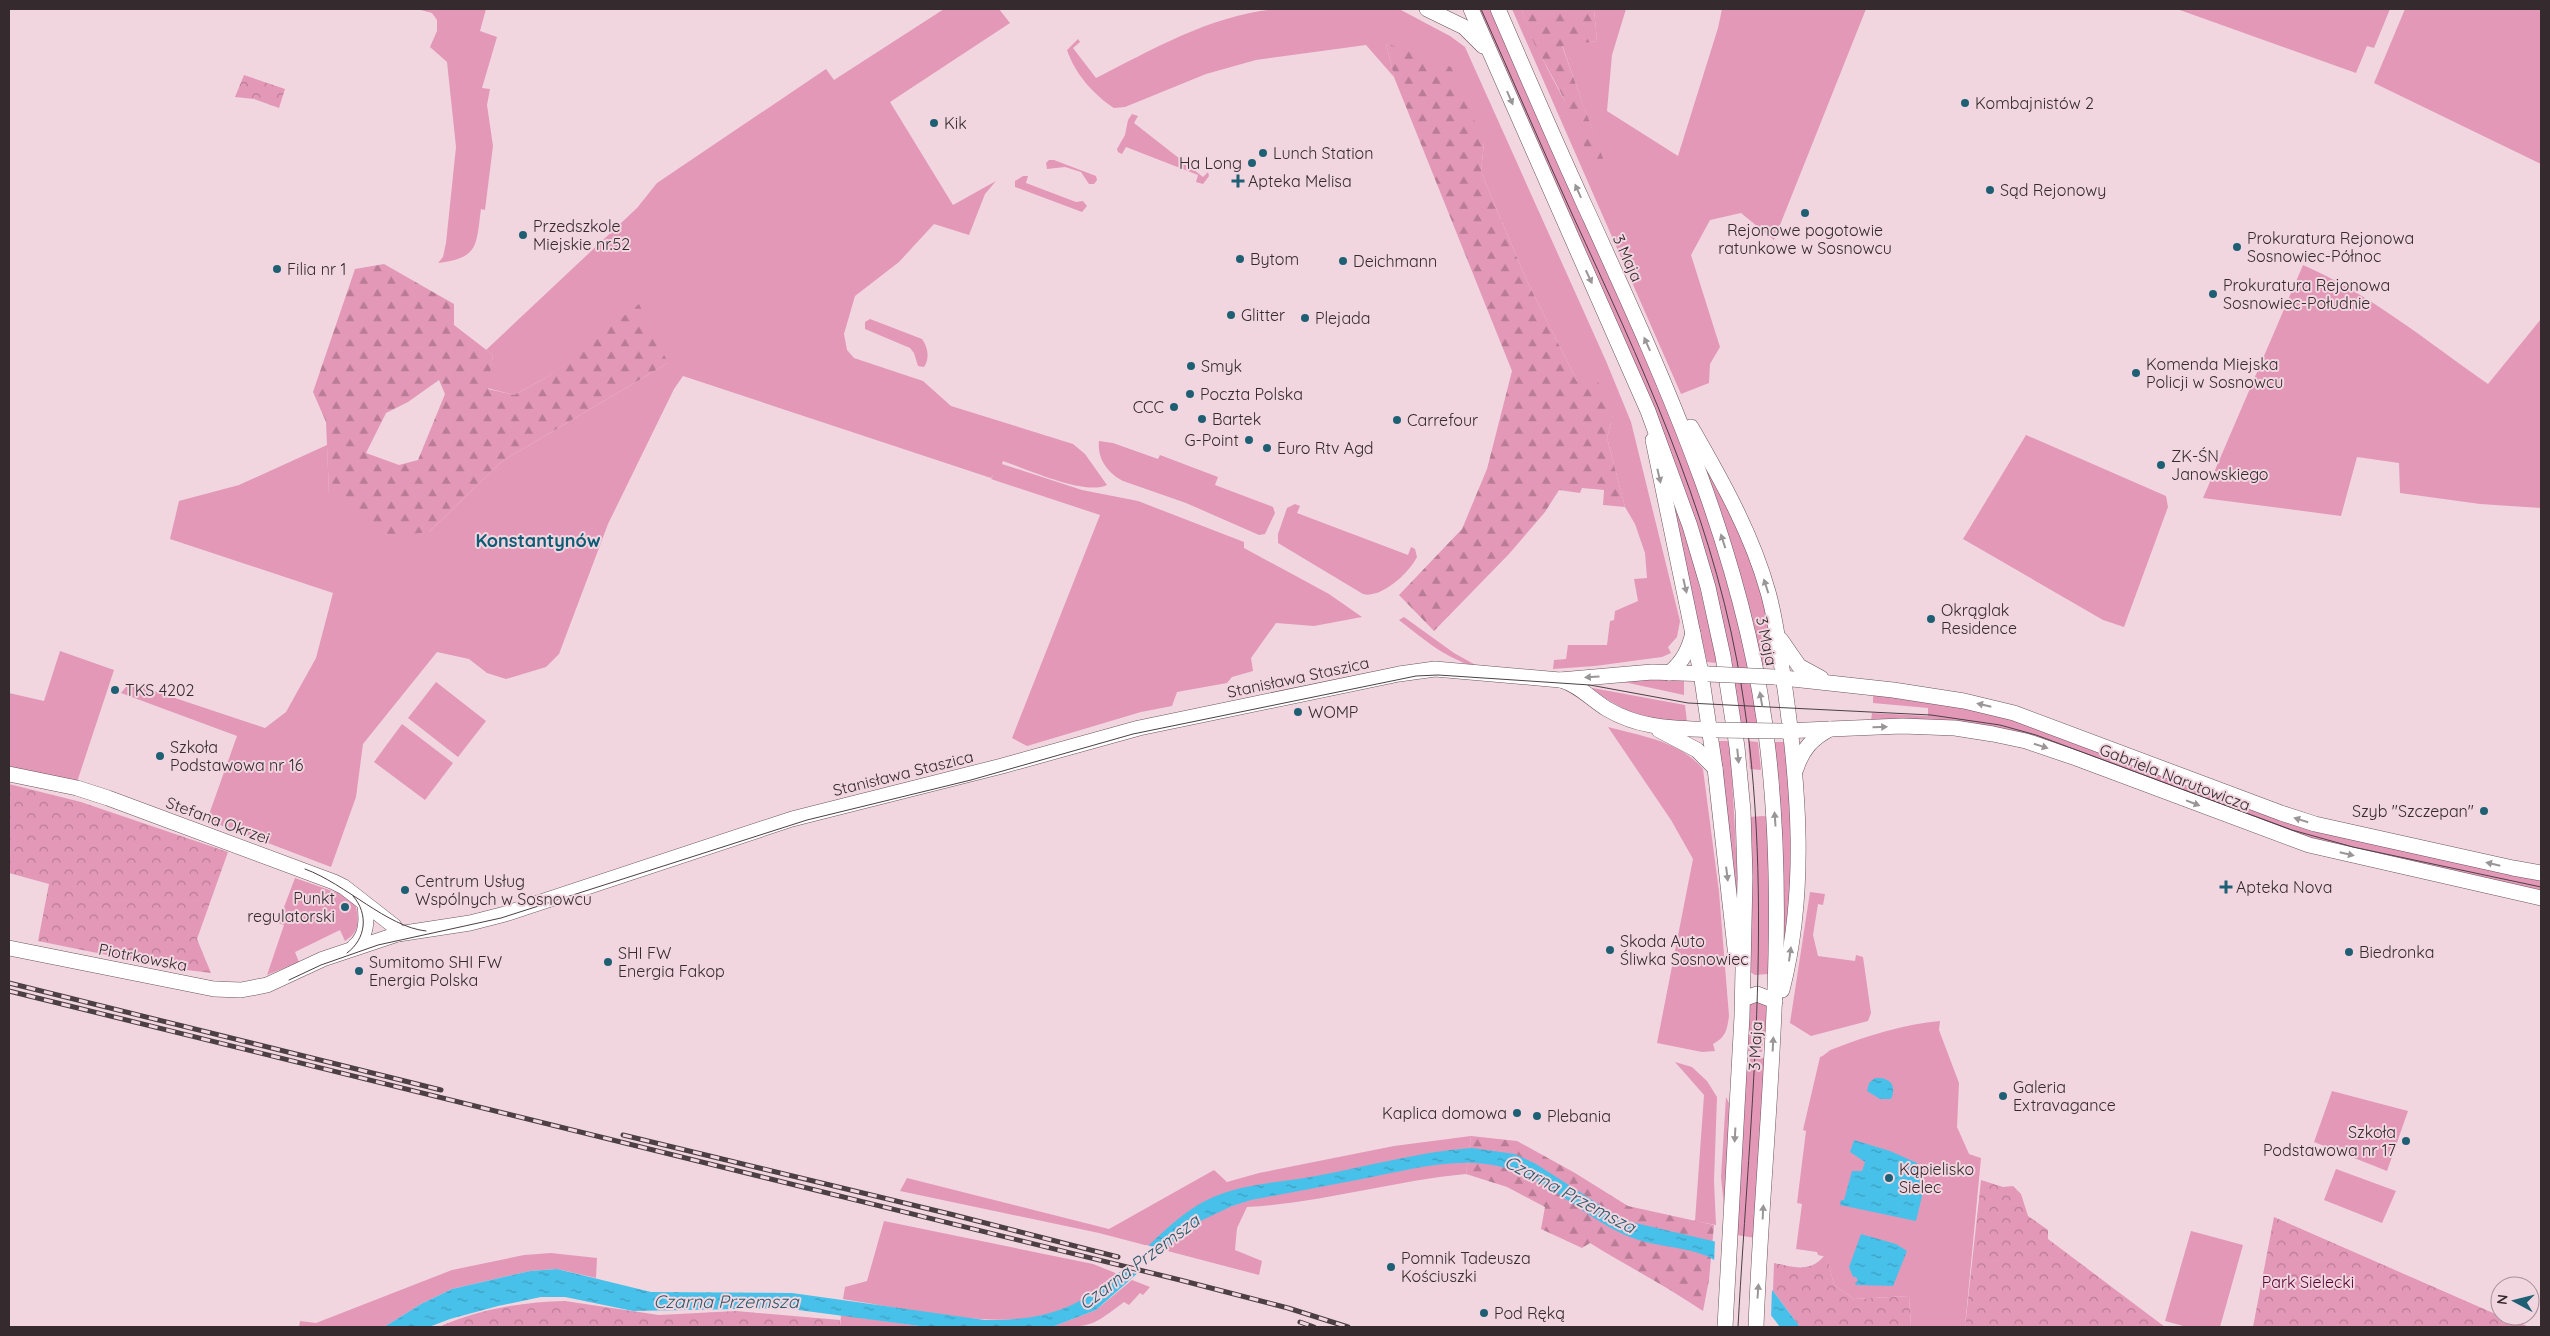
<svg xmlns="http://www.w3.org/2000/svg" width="2550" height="1336" font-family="Quicksand,sans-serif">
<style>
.green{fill:#e398b7}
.forest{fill:url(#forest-firs);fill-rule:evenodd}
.park{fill:url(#park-crowns)}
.water{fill:url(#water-ripples)}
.pier{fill:#f1d6e0}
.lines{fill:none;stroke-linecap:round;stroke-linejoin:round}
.secondary-casing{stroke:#6b555d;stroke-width:16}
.secondary{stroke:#fff;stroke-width:15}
.tram{stroke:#4c4045;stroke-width:1}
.rail-casing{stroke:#4c4045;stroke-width:5}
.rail{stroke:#f1d6e0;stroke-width:3;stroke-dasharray:9;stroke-linecap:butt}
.secondary-bridge-casing{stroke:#6b555d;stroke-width:16;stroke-linecap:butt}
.secondary-bridge{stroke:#fff;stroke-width:15}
.oneway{fill:#9a9597}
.poi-dot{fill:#1f5f74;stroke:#f1d6e0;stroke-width:2}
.labels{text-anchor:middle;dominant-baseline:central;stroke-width:4;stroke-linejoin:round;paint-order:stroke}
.poi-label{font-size:16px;fill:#352b2f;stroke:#f1d6e0;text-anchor:start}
.street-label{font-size:16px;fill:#352b2f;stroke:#f1d6e0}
.park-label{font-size:16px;fill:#540031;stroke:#f1d6e0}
.neighbourhood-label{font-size:18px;font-weight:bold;fill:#0c5d75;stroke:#f1d6e0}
.water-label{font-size:18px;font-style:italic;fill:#295a6c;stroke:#f1d6e0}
</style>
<defs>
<pattern id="forest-firs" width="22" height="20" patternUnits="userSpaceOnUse" patternTransform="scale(1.25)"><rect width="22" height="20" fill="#e398b7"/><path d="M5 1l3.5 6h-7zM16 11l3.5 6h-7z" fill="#b97c95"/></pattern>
<pattern id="park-crowns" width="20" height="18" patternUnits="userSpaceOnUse" patternTransform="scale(1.25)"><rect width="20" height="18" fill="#e398b7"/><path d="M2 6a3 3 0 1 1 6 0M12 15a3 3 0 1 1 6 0" fill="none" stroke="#b97c95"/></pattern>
<pattern id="water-ripples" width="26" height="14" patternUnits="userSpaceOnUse" patternTransform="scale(1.25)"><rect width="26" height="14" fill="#48c1ea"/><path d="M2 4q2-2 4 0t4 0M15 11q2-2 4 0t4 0" fill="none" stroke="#3d9dbe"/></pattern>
</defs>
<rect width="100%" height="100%" fill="#f1d6e0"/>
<g class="green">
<path d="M417,9H486L480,31L497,37L482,88L490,89L487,105L493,146L485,210L481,209C476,246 479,258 438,263L443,257L446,243L456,147L447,62L430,47L437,31V20L432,13Z"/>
<path d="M944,9H999L1010,23L890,102L953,205L996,181L985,194L969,235L934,224L899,262L855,296L844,334L847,350L854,358L923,381L951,406L1073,444L1085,454L1107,485C1085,496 1027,469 1003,461L1002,464L1082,490L1138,501L1244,542V548L1329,594L1362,617L1314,626L1276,623L1251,658L1253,671L1232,677L1227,683L1177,692L1172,706L1141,712L1027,746L1012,738L1100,515L991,479L994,474L991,478L683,376L674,389L608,524L559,654L546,667L506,679L487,673L469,659L437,652L363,744L356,797L331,867L207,820L237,736L121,693L129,683L133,684L265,728L286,712L316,658L333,593L170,539L179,501L239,485L327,445L329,494L429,532L501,462L668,363L589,346L547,377L514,395L487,388L493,355L486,350L637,208L657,183L826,69L834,80Z"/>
<path d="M1276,9H1399L1450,36L1465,47L1606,361L1631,422L1680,621L1677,637L1668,647L1671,653L1662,657L1595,666L1553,669L1554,660L1566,659L1568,645H1607L1610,621L1614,620L1615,611L1638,601L1634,579L1647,578L1645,553L1635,524L1625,507L1607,438L1613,415L1577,381L1526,279L1481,172L1484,143L1386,43L1394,77L1366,45L1256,60L1206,74L1125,107L1114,108C1094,95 1075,74 1067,50L1078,39L1080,42L1073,48L1096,78C1153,49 1211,15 1276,9Z"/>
<path d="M1477,9H1491L1674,420L1728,577L1760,724H1739L1700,532L1663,434Z"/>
<path d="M1512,9H1522C1542,68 1577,121 1608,174L1562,45L1597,41L1594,9H1626L1612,55L1607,111L1678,156L1718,28L1722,9H1866L1774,240L1741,213L1710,220L1691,255L1720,347L1710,364L1709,383L1681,394Z"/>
<path d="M2177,9H2390L2374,48L2367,46L2356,73Z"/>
<path d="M2405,9H2541V164L2374,83Z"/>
<path d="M1132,114L1138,116L1134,123L1203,177L1208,172L1209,176L1203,184L1196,182L1198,175L1126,147L1122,154L1118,152L1117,149L1125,135L1128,120Z"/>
<path d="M1049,160H1054L1096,176L1097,180L1094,184H1089L1081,172L1065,167L1047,169L1046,163Z"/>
<path d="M1023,176H1028L1026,183L1076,202L1083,201L1087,206L1082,212L1015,187V181Z"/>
<path d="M2303,265C2370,294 2428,342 2488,384L2541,319V508L2480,504L2400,493L2399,463L2357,457L2341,516L2203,498Z"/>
<path d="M870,319L922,339C928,347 930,359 924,367L918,366L914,353L910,348L865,329V322Z"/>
<path d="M2026,435L2166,496L2168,507L2124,627L2103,620L1963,539Z"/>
<path d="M1694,439L1742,536L1769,617L1774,666L1760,665Z"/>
<path d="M1099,441L1113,443L1158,459L1160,455L1218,477L1215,485L1273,507L1275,513L1265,534L1259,535L1186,503L1123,481C1108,473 1097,459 1099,441Z"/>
<path d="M1662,464L1688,536L1717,663L1707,662Z"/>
<path d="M1295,504L1300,506L1297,513L1408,555L1411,547L1415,549L1417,557C1409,573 1381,599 1363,594L1278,543V534L1287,508Z"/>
<path d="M1404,617L1454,653L1481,668C1447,660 1426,641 1399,620Z"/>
<path d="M60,651L114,670L77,782L9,767V693L44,701Z"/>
<path d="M1684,678V695L1619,681Z"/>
<path d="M436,682L486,721L458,757L408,718Z"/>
<path d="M1587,687L1685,705L1687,722C1641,721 1625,711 1587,687Z"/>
<path d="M1873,693L1934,701L2003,715L2272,816L2541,878V893L2315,841L2024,736L1871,721L1872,713L1928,716V708L1873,703Z"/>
<path d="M402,724L453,763L425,800L374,762Z"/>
<path d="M1608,727C1641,736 1680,741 1703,769L1719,892L1729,1016C1727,1030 1726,1037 1713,1044L1715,1051L1702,1052L1657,1043L1693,859L1671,820Z"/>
<path d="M1719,741H1730L1740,921L1720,752Z"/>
<path d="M1748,741L1758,742L1761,770L1750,769Z"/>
<path d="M1774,742H1786L1793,865L1782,975L1783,848Z"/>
<path d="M1763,816L1769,817L1772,903L1768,974L1755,975L1750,972L1749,817Z"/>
<path d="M295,878L338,893L355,903C359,920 361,931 345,941L340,930L295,952L299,962L267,975L284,925L278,923Z"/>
<path d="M1810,892L1825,894L1823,905L1818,904L1813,935L1818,956L1855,961L1856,955L1863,957L1871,1013L1868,1021L1811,1036L1790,1023Z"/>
<path d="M1750,1002L1768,1003V1039H1763L1762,1052L1747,1051L1748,1006Z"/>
<path d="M1940,1021L1939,1030L1959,1083L1957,1127L1969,1154L1981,1158L1965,1327H1911L1909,1296L1854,1299L1834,1285L1827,1257L1818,1255L1817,1252L1796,1249L1802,1204L1797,1203L1806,1131L1803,1130L1820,1057C1826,1055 1827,1051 1833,1049C1866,1036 1905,1024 1940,1021Z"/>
<path d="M1750,1057L1765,1058L1756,1238L1736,1235L1744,1069H1749Z"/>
<path d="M1675,1062L1692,1067L1707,1081L1717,1097L1714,1181L1716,1225L1695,1221L1704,1095Z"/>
<path d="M2332,1091L2408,1111L2387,1171L2314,1142Z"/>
<path d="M1726,1097L1730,1105L1724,1207L1721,1177Z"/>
<path d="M1471,1136L1466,1174C1392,1181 1321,1203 1247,1207L1237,1228L1235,1250L1262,1261L1259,1275L1099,1233L900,1191L907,1178L1109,1229L1214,1170L1227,1182L1259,1173L1394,1146Z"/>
<path d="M2336,1169L2396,1191L2382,1223L2324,1200Z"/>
<path d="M884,1221L1093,1264L1118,1274C1101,1287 1083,1303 1064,1310C1001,1333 909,1309 843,1299L845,1287L867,1281Z"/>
<path d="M2191,1231L2243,1245L2220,1327H2187L2165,1321Z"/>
<path d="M551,1253L597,1258L596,1278L557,1269L530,1271L452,1289L421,1304L384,1327H299L300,1321L316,1323L452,1270L524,1255Z"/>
<path d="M1132,1280L1150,1287L1143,1295L1140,1293L1129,1305L1124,1302C1092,1326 1092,1327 1052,1327L1096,1310Z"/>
<path d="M841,1315L927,1327H840Z"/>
</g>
<g class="forest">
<path d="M1522,9H1594L1597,41L1562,46L1609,175L1596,174L1562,95L1532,39Z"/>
<path d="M1386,43L1451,67L1484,143L1481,172L1526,279L1577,381L1598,382L1613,415L1607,438L1625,507L1603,505L1604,490L1582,488L1580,493L1559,490L1545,512L1509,554L1434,631L1399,595L1462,529L1487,469L1512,371L1394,77Z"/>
<path d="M384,264L454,304V325L493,355L488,389L514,395L547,377L639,304L668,363L501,462L429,532L384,537L329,494L326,422L313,392L355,269ZM439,380L445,394L418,460L399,465L366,453L386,413L408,402Z"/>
<path d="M1471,1136L1517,1141L1575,1173L1628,1206L1714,1225L1709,1280L1703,1311C1666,1286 1627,1266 1590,1243L1582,1248L1541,1229L1545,1207L1507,1187L1466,1174Z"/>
</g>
<g class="park">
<path d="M244,75L285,89L279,108L254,99L235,97Z"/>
<path d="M9,784L81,802L228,852L197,939L211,973L171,968L38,941L49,884L9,873Z"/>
<path d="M1981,1180L2003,1187L2013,1186L2021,1194L2028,1216L2048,1230V1239L2165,1327H1965Z"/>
<path d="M2274,1217L2500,1316L2530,1327H2253Z"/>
<path d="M1824,1256H1827L1834,1285L1854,1299L1909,1296L1911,1327H1800L1773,1291L1774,1263C1793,1267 1810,1273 1824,1256Z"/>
<path d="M565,1301L659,1315L736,1311L840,1320V1327H439C478,1309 523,1302 565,1301Z"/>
</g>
<g class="water">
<path d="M1875,1078C1890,1077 1897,1085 1891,1099H1880L1867,1091L1869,1083Z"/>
<path d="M1854,1140L1890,1151L1917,1163L1924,1188L1916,1221L1840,1205L1841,1200H1844L1852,1171H1862L1865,1162L1850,1152Z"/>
<path d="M1472,1148L1515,1154L1536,1164L1614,1214L1631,1222L1717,1242L1773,1291L1800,1327H1780C1765,1306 1731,1267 1707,1256C1683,1246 1654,1247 1630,1237C1588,1220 1555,1185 1512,1170C1465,1153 1409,1170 1362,1179C1325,1186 1288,1193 1251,1200L1232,1206L1192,1225L1096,1310L1052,1327H927L783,1308L633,1311L565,1297H541L498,1306L450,1319L429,1327H384L421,1304L452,1289L530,1271L557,1269L651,1292L792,1293L985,1320C1062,1321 1091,1300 1145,1249C1166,1229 1185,1210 1211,1198C1241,1185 1272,1183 1304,1178C1360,1169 1414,1152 1472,1148Z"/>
<path d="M1861,1234L1896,1244L1907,1251L1893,1286L1856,1285L1855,1283L1858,1281L1856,1277H1853L1849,1267Z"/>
</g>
<g class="pier">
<path d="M1715,1239L1746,1262L1772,1287L1771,1319L1740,1285L1714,1264Z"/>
<path d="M1146,1245L1166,1250L1141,1275L1120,1270Z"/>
</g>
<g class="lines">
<g class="secondary-casing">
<g id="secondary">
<path d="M1427,9L1464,27L1483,46"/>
<path d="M1471,9L1648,411L1690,526L1708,587L1723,656L1737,747L1743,811L1745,877L1742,1016L1725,1327"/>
<path d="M1498,9C1526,74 1554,139 1584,204C1664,379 1747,556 1768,750C1790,942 1763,1135 1756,1327"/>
<path d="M1691,427C1721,479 1752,534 1768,592C1777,623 1780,657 1785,689C1799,789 1807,892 1782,990"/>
<path d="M1653,440L1701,673L1715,768L1736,957"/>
<path d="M1781,640L1799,666L1821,678"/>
<path d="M1669,673C1683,662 1689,649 1693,633"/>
<path d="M1775,677L1893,690L1964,701L2014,713L2281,813L2315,824L2513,868L2541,873"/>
<path d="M1561,680C1579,685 1592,700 1607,709C1643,730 1676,728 1716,730"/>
<path d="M1659,730L1697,750L1715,768"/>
<path d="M1783,731L1902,726L1955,728L1993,734L2026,741L2076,758L2309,845L2541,898"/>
<path d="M1796,769C1802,750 1812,738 1830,729"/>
<path d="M9,774L77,788L108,798L334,882L344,887L394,926L398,934"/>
<path d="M354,947C367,936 367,921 365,905"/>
<path d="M9,948L214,989L241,990L267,985L323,959L398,934L470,923L505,914L792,819L1002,766L1139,728L1399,674L1435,669L1560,680L1652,672L1708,674"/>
<path d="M1743,999L1757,994L1775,1001"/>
</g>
</g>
<use href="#secondary" class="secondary"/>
<g class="tram">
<path d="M1481,9C1512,78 1542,148 1573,216C1639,359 1708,506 1737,661C1778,881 1750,1106 1738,1327"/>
<path d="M305,869C346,884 387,927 426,931"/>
<path d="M347,953C366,939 369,914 353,896"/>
<path d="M289,980L321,965L378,945L501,918L807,820L971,780L1133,734L1416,676L1438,675L1590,685L1688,703L1931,715L2000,725L2036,735L2292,830L2353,847L2541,887"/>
</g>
<g class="rail-casing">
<g id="rail">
<path d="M9,983L441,1090"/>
<path d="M9,991L1180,1280L1288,1308L1348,1327"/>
<path d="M623,1135L954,1215L1118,1257"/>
<path d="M1300,1322L1314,1327"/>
</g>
</g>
<use href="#rail" class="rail"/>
<g class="secondary-bridge-casing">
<g id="secondary-bridge">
<path d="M1708,674L1775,677"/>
<path d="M1716,730L1783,731"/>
</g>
</g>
<use href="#secondary-bridge" class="secondary-bridge"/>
</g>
<defs><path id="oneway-solid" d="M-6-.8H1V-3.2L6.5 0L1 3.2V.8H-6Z" transform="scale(1.25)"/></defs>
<g class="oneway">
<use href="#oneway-solid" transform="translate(1510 98) rotate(66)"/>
<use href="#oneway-solid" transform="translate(1578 191) rotate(-114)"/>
<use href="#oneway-solid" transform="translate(1589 277) rotate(65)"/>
<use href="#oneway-solid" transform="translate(1647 344) rotate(-114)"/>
<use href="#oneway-solid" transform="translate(1659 476) rotate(77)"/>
<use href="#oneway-solid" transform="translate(1723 541) rotate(-108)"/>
<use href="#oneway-solid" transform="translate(1685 586) rotate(77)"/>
<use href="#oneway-solid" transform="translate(1766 586) rotate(-108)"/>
<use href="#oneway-solid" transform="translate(1592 677) rotate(176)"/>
<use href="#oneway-solid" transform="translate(1761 699) rotate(-100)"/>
<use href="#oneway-solid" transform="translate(1984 705) rotate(-167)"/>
<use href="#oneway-solid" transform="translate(1880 727) rotate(-2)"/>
<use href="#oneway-solid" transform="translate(2041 746) rotate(18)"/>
<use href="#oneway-solid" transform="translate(1738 756) rotate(84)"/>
<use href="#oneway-solid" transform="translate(2193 803) rotate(21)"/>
<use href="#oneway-solid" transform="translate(1775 819) rotate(-94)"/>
<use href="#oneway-solid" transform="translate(2301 820) rotate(-163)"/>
<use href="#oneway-solid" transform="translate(2347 854) rotate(13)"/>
<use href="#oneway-solid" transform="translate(2493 864) rotate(-167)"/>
<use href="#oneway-solid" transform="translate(1727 874) rotate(83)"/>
<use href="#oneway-solid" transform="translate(1790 954) rotate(-82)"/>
<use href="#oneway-solid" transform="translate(1773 1044) rotate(-87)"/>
<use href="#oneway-solid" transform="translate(1735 1135) rotate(93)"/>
<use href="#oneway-solid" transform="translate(1763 1212) rotate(-87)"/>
<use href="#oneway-solid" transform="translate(1758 1291) rotate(-86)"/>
</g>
<g class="poi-dot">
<circle cx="1965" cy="103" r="5"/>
<circle cx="934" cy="123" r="5"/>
<circle cx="1263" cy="153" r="5"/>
<circle cx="1252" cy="163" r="5"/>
<path d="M1235.5 173.5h5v5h5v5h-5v5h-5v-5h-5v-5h5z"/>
<circle cx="1990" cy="190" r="5"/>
<circle cx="1805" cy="213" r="5"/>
<circle cx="523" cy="235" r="5"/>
<circle cx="2237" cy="247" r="5"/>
<circle cx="1240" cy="259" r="5"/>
<circle cx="1343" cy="261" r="5"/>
<circle cx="277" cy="269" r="5"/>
<circle cx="2213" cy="294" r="5"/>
<circle cx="1231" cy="315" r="5"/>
<circle cx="1305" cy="318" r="5"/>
<circle cx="1191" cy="366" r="5"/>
<circle cx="2136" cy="373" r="5"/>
<circle cx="1190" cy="394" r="5"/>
<circle cx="1174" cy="407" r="5"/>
<circle cx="1202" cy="419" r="5"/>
<circle cx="1397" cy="420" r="5"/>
<circle cx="1249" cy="440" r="5"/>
<circle cx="1267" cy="448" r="5"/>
<circle cx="2161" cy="465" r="5"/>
<circle cx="1931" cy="619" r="5"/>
<circle cx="115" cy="690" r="5"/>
<circle cx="1298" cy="712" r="5"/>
<circle cx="160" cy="756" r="5"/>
<circle cx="2484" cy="811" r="5"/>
<path d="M2223.5 879.5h5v5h5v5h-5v5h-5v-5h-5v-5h5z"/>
<circle cx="405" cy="890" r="5"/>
<circle cx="345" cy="907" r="5"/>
<circle cx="1610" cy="950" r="5"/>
<circle cx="2349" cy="952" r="5"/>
<circle cx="608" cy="962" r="5"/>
<circle cx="359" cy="971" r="5"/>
<circle cx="2003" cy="1096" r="5"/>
<circle cx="1517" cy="1113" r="5"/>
<circle cx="1537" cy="1116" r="5"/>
<circle cx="2406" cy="1141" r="5"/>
<circle cx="1889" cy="1178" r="5"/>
<circle cx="1391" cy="1267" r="5"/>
<circle cx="1484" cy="1313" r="5"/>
</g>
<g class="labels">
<g class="poi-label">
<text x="1975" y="103">Kombajnistów 2</text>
<text x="944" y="123">Kik</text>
<text x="1273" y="153">Lunch Station</text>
<text x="1242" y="163" text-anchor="end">Ha Long</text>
<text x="1248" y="181">Apteka Melisa</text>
<text x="2000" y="190">Sąd Rejonowy</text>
<text x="533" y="226">Przedszkole<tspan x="533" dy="18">Miejskie nr.52</tspan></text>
<text x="1805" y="230" text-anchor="middle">Rejonowe pogotowie<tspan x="1805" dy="18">ratunkowe w Sosnowcu</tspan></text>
<text x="2247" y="238">Prokuratura Rejonowa<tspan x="2247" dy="18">Sosnowiec-Północ</tspan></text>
<text x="1250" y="259">Bytom</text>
<text x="1353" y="261">Deichmann</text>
<text x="287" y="269">Filia nr 1</text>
<text x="2223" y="285">Prokuratura Rejonowa<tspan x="2223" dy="18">Sosnowiec-Południe</tspan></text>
<text x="1241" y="315">Glitter</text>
<text x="1315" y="318">Plejada</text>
<text x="2146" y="364">Komenda Miejska<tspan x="2146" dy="18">Policji w Sosnowcu</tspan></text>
<text x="1201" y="366">Smyk</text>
<text x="1200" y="394">Poczta Polska</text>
<text x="1164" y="407" text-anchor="end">CCC</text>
<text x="1212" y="419">Bartek</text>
<text x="1407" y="420">Carrefour</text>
<text x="1239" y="440" text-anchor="end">G-Point</text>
<text x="1277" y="448">Euro Rtv Agd</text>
<text x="2171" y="456">ZK-ŚN<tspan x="2171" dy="18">Janowskiego</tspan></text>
<text x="1941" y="610">Okrąglak<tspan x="1941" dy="18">Residence</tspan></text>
<text x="125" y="690">TKS 4202</text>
<text x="1308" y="712">WOMP</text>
<text x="170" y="747">Szkoła<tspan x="170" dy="18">Podstawowa nr 16</tspan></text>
<text x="2474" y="811" text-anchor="end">Szyb "Szczepan"</text>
<text x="415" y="881">Centrum Usług<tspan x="415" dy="18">Wspólnych w Sosnowcu</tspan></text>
<text x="2236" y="887">Apteka Nova</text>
<text x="335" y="898" text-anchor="end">Punkt<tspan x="335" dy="18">regulatorski</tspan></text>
<text x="1620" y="941">Skoda Auto<tspan x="1620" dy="18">Śliwka Sosnowiec</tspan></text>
<text x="2359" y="952">Biedronka</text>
<text x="618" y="953">SHI FW<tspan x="618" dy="18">Energia Fakop</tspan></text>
<text x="369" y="962">Sumitomo SHI FW<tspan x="369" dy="18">Energia Polska</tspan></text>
<text x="2013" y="1087">Galeria<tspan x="2013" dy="18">Extravagance</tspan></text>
<text x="1507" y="1113" text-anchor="end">Kaplica domowa</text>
<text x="1547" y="1116">Plebania</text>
<text x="2396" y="1132" text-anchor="end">Szkoła<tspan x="2396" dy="18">Podstawowa nr 17</tspan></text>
<text x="1899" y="1169">Kąpielisko<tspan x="1899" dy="18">Sielec</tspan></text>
<text x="1401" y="1258">Pomnik Tadeusza<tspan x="1401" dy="18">Kościuszki</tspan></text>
<text x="1494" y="1313">Pod Ręką</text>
</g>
<g class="street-label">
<text transform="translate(1628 258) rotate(66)">3 Maja</text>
<text transform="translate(1767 641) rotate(78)">3 Maja</text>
<text transform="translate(1298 677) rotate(-12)">Stanisława Staszica</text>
<text transform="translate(903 773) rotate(-14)">Stanisława Staszica</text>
<text transform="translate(2175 777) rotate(21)">Gabriela Narutowicza</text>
<text transform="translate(218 820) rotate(20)">Stefana Okrzei</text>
<text transform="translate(143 957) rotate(11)">Piotrkowska</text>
<text transform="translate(1755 1046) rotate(-87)">3 Maja</text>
</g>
<g class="park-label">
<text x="2308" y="1282">Park Sielecki</text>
</g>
<g class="neighbourhood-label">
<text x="538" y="540">Konstantynów</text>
</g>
<g class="water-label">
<text transform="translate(1570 1194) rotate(28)">Czarna Przemsza</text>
<text transform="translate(1139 1262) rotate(-37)">Czarna Przemsza</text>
<text x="726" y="1301">Czarna Przemsza</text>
</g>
</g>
<rect width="2550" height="1336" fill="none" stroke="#352b2f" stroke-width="20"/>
<g transform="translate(2515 1301) rotate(277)"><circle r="24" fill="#f1d6e0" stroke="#a69299"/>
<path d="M0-4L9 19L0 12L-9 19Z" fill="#1f5f74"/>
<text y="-8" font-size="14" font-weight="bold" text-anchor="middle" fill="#352b2f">N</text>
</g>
</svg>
